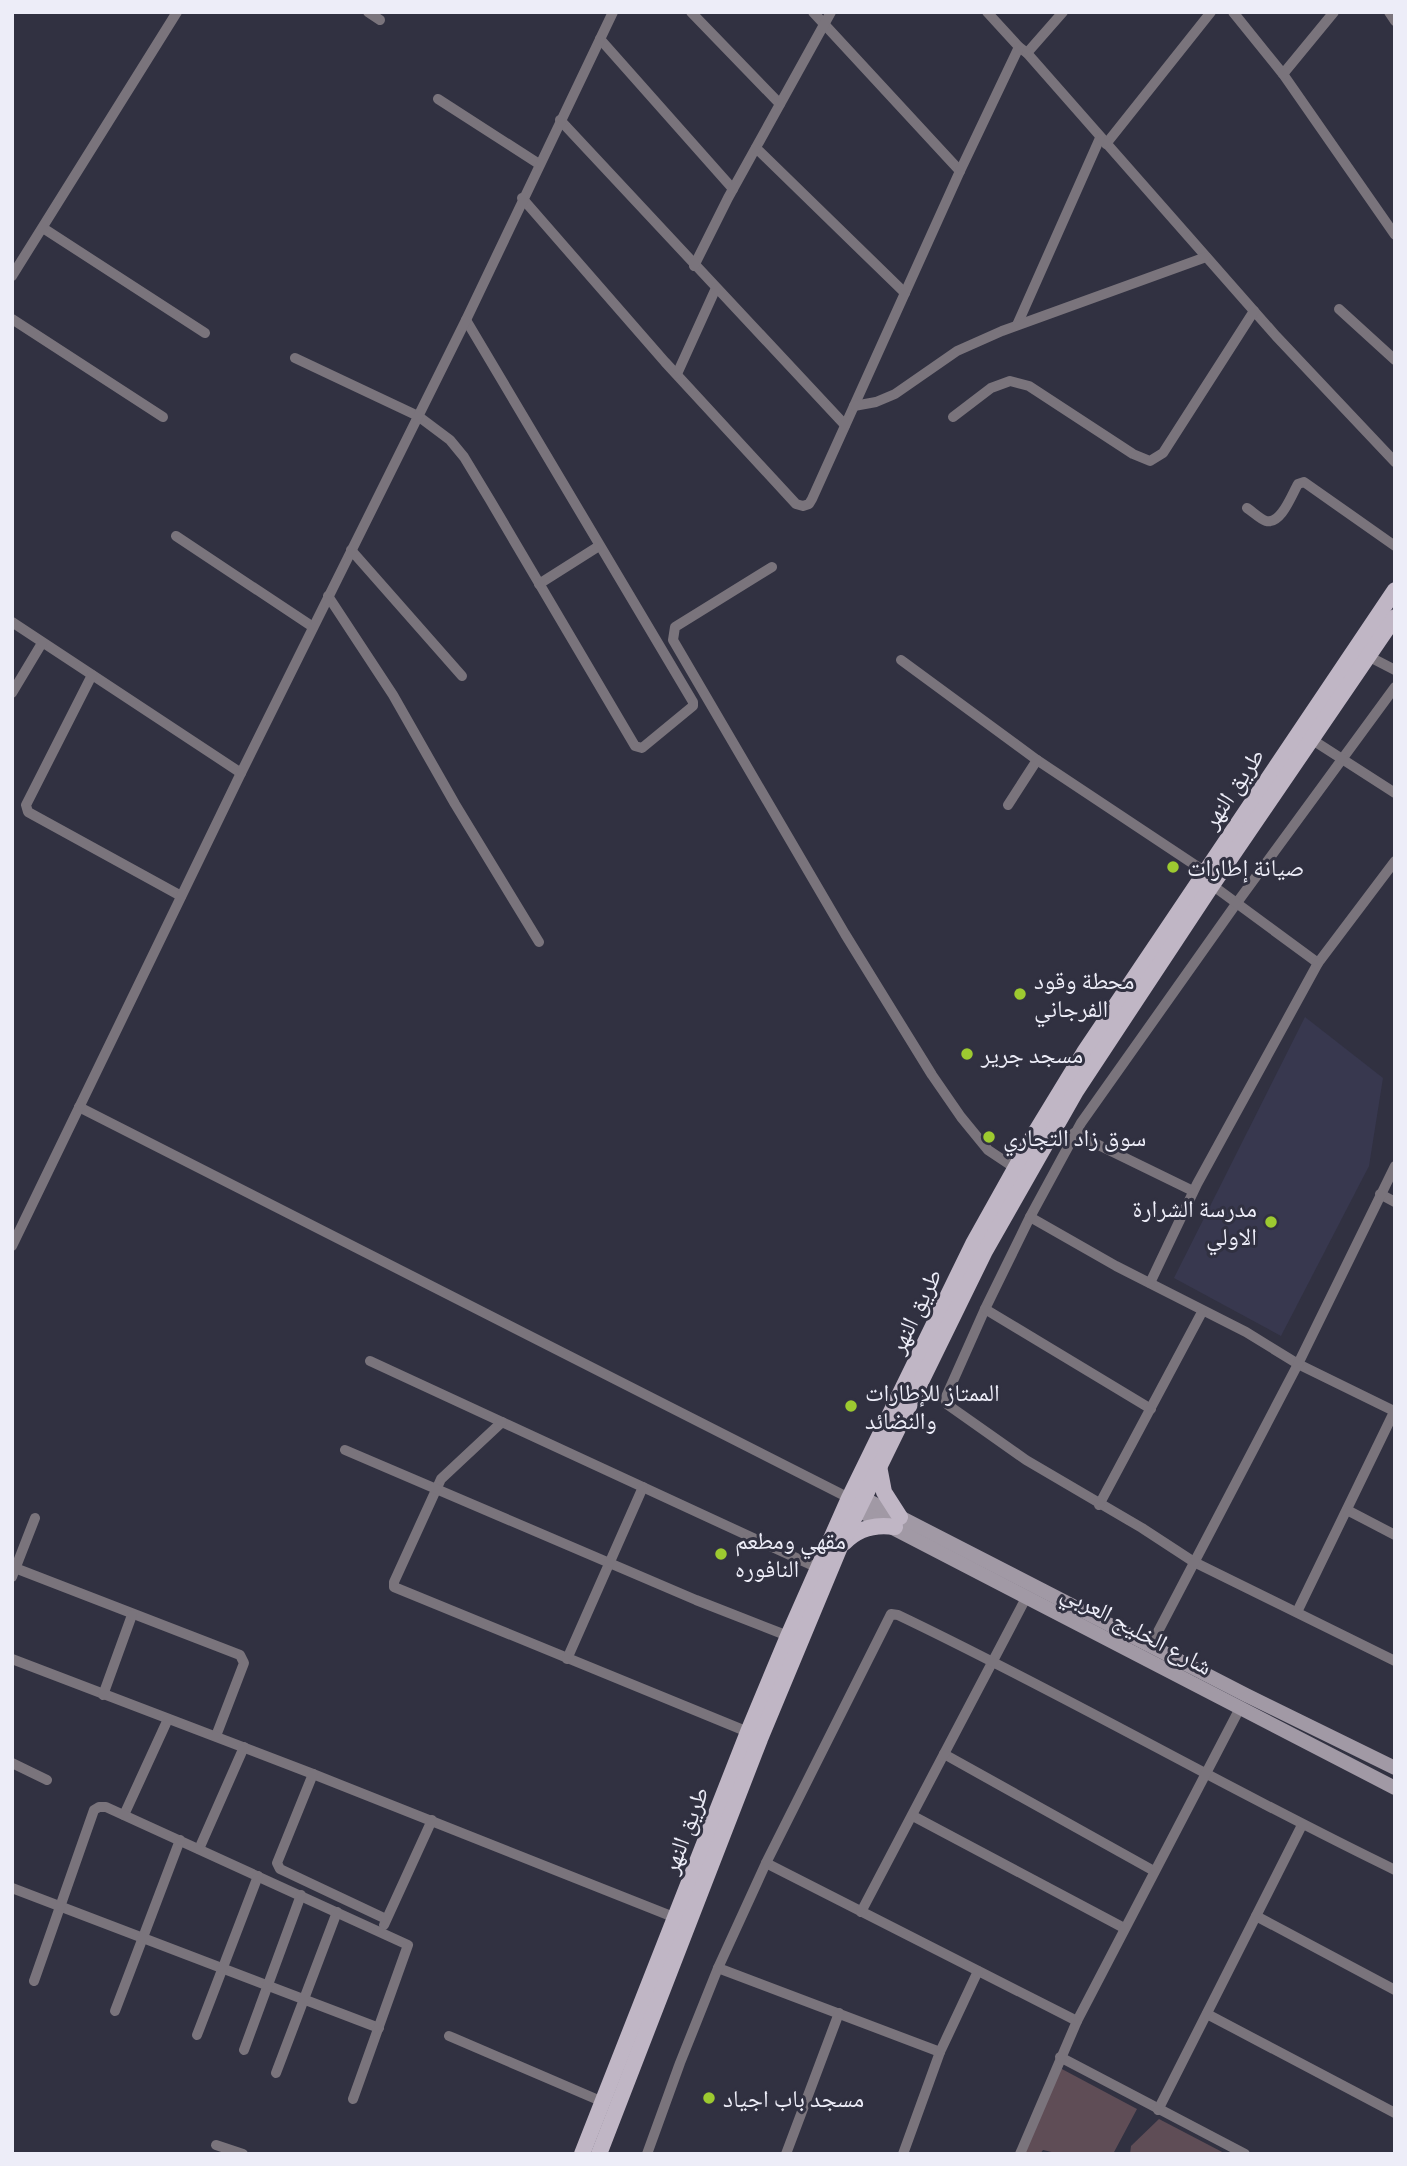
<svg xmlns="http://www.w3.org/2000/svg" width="1407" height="2166" font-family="'PT Sans Narrow','Noto Naskh Arabic',sans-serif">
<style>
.built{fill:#38384f}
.green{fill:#5f4d56}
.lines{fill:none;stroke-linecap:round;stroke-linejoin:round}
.street{stroke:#7a747c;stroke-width:10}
.secondary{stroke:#a199a5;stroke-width:14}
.primary{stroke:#c0b6c5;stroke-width:16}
.poi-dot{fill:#9dca30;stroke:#313141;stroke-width:2.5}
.labels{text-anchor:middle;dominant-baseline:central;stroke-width:6;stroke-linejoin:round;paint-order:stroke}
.street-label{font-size:24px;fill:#ededf8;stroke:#313141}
.poi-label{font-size:24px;fill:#ededf8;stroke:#313141;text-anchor:start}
</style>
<rect width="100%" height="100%" fill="#313141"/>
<path class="built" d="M1305,1017L1383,1078L1369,1166L1281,1336L1174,1278Z"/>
<g class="green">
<path d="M1060,2068L1137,2109L1113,2154H1060L1043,2150L1040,2154H1023Z"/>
<path d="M1159,2119L1226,2154H1130L1131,2146Z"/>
</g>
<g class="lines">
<g class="street">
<path d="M368,12L380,20"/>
<path d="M691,12L780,104"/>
<path d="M813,12L960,171"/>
<path d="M987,12L1019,47L1027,53L1276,336L1395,462"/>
<path d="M1233,12L1283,74L1395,235"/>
<path d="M1389,12L1395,21"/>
<path d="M600,39L733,189"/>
<path d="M1027,53L1063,12"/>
<path d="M1283,74L1334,12"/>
<path d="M438,99L539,164"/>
<path d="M560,120L845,425"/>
<path d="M1106,144L1211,12"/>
<path d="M756,148L905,293"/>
<path d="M522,198L665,362L796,504L803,506L809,504L812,499L960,171L1019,47"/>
<path d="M43,228L205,333"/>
<path d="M694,266L728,198L831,12"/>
<path d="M12,276L177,12"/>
<path d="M1339,309L1395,360"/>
<path d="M12,319L163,417"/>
<path d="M1017,325L1100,138"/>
<path d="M295,358L418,416L450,440L464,457L490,500L635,746L642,748L693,706V702L466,320"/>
<path d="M677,374L716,288"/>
<path d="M854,406L876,402L895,394L957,351L1002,331L1206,257"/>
<path d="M953,417L991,388L1010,381L1029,386L1133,454L1150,461L1163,453L1254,311"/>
<path d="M1247,508C1253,512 1260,519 1266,521C1281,525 1292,494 1298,484L1304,482L1395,546"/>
<path d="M176,536L313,627"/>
<path d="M351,550L462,676"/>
<path d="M772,567L675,627L673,640L845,934L932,1075L961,1117L988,1150L1015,1168"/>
<path d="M539,584L599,546"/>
<path d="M328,596L393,695L455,804L539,942"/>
<path d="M12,622L241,773"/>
<path d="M1364,654L1395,670"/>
<path d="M901,660L1037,760L1204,871"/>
<path d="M92,675L26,805L28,812L181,896"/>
<path d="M1395,687L1236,904L1081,1123L1030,1217L985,1309L945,1399L948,1405L1026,1460L1142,1528L1194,1562L1395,1661"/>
<path d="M12,693L42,643"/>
<path d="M1311,739L1395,793"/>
<path d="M1008,805L1037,760"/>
<path d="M1212,885L1318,963"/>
<path d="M79,1107L849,1498"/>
<path d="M1074,1133L1193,1191"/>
<path d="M1380,1194L1395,1202"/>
<path d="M1030,1217L1116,1266L1246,1332L1298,1364L1394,1411"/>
<path d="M12,1246L241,773L466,320L613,12"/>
<path d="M1150,1283L1197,1184L1318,963L1395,861"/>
<path d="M985,1309L1151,1409"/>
<path d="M370,1361L818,1568"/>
<path d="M502,1422L441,1479L394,1582V1587L748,1732"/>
<path d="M345,1450L696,1600L788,1636"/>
<path d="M1099,1505L1202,1312"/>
<path d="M1347,1510L1395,1535"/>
<path d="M15,1568L240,1655L244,1663L216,1736"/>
<path d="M12,1577L35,1518"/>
<path d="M1297,1612L1395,1410"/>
<path d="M1151,1645L1298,1364L1395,1166"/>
<path d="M12,1659L313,1774L676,1918"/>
<path d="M567,1659L643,1487"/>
<path d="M103,1695L132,1615"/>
<path d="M944,1754L1154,1871"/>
<path d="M12,1763L47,1780"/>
<path d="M313,1774L277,1863L280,1869L386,1919"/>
<path d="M124,1815L168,1719"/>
<path d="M913,1816L1124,1928"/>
<path d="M199,1849L244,1747"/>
<path d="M766,1863L1077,2021"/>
<path d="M12,1888L379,2028"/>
<path d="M861,1912L1027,1596"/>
<path d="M1256,1916L1395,1990"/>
<path d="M384,1925L432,1820"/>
<path d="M718,1968L940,2052"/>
<path d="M34,1981L94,1810L99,1807H106L408,1945L353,2099"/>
<path d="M115,2011L180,1840"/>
<path d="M1207,2014L1395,2113"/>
<path d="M197,2035L258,1876"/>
<path d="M449,2036L603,2102"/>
<path d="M244,2050L301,1895"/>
<path d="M1060,2057L1245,2154"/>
<path d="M276,2073L337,1912"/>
<path d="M1158,2110L1302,1825"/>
<path d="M216,2145L243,2154"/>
<path d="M647,2154L680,2063L718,1968L766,1863L891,1614L898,1615C1066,1695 1227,1789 1395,1870"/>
<path d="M786,2154L839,2013"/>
<path d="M903,2154L940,2052L978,1971"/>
<path d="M1020,2154L1077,2021L1240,1708"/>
</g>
<g class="secondary">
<path d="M863,1498L1246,1695L1395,1768"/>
<path d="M858,1510L1395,1788"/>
</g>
<g class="primary">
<path d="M879,1466L884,1492L900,1517"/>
<path d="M844,1543C858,1528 875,1524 895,1527"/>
<path d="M582,2154L748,1732L788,1636L849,1498L973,1244L1035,1133L1085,1051L1395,590"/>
<path d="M599,2154L760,1739L840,1547L985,1251L1076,1091L1212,885L1395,617"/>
</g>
</g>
<g class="poi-dot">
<circle cx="1173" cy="867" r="7"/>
<circle cx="1020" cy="994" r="7"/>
<circle cx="967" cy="1054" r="7"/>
<circle cx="989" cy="1137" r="7"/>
<circle cx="1271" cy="1222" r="7"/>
<circle cx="851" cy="1406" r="7"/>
<circle cx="721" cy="1554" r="7"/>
<circle cx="709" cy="2098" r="7"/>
</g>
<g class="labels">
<g class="street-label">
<text transform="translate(1233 788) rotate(-56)">طريق النهر</text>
<text transform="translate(915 1311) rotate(-64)">طريق النهر</text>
<text transform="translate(1137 1629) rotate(28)">شارع الخليج العربي</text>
<text transform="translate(685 1830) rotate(-69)">طريق النهر</text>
</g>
<g class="poi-label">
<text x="1187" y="867">صيانة إطارات</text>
<text x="1034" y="980">محطة وقود<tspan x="1034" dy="28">الفرجاني</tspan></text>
<text x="981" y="1054">مسجد جرير</text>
<text x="1003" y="1137">سوق زاد التجاري</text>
<text x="1257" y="1208" text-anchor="end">مدرسة الشرارة<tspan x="1257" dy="28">الاولي</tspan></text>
<text x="865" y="1392">الممتاز للإطارات<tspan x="865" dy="28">والنضائد</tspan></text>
<text x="735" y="1540">مقهي ومطعم<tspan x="735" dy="28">النافوره</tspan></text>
<text x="723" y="2098">مسجد باب اجياد</text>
</g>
</g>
<rect width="1407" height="2166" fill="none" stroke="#ededf8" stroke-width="28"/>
</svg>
